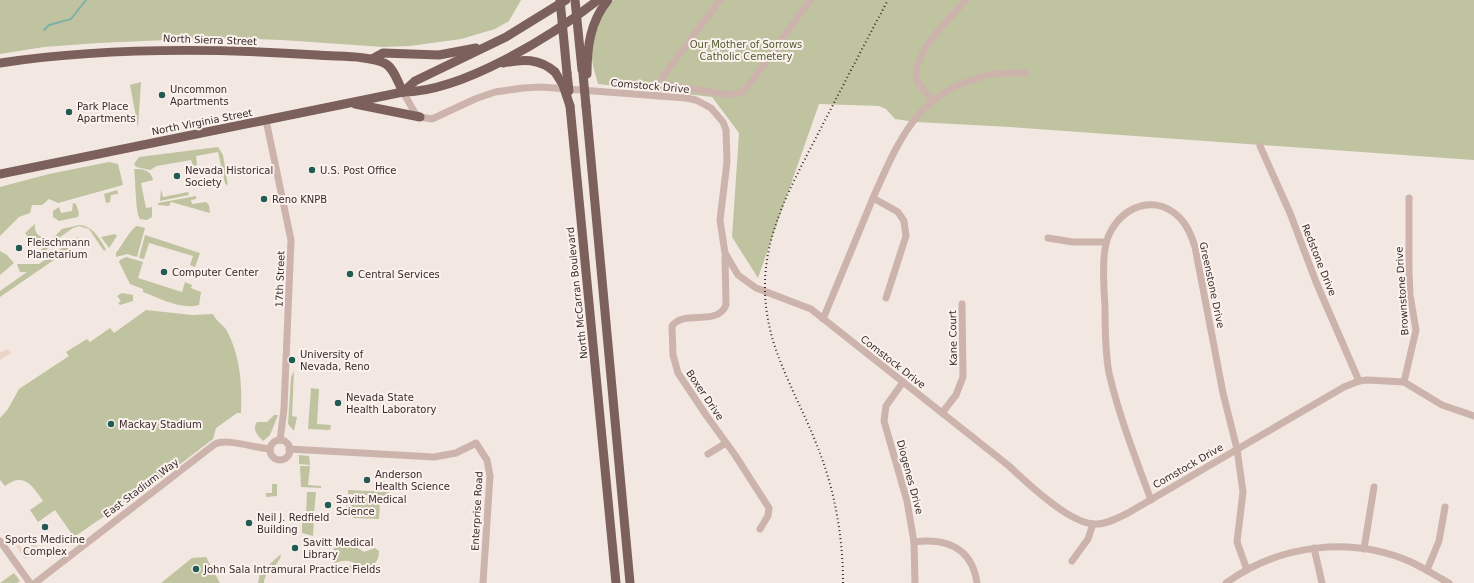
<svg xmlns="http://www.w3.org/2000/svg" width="1474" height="583" font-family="'DejaVu Sans',sans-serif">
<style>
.green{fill:#bfc3a0}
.plaza{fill:#ebd4c8}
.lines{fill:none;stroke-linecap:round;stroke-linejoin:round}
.stream{stroke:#7fb1a8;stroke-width:2}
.minor{stroke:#ccb4ac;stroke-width:7}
.major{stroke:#7c605c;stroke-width:9}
.rail{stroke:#3a2c2b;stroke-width:2;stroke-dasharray:1 3;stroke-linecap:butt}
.major-bridge{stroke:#7c605c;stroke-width:9}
.poi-dot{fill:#205c53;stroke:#fbf2ee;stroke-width:1.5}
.labels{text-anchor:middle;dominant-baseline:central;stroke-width:4;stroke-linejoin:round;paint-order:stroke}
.street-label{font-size:10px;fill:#3a2c2b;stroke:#fbf2ee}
.park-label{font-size:10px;fill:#52592e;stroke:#fbf2ee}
.poi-label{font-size:10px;fill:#3a2c2b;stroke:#fbf2ee;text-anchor:start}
</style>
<rect width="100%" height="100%" fill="#f3e7e1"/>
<g class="green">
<path d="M0,0H521L509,21L495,29L461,39L410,46L383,47L282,40L200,37L190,39L98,43L44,47L0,54Z"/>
<path d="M614,0H1474V160L1010,127L916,122L895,119L886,109L879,106L819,104L758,278L732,237L739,133L712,97L598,84C596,76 593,68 592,60C589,41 600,13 614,0Z"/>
<path d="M141,82L138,127L130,85Z"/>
<path d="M218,147L223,155L228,186L225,183L218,152L196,156L197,165L193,166L191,160L157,166L150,170L136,167L134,164L139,157Z"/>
<path d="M109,162L118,164L123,185L58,203L49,199L42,205H32L30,213L19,217L0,236V187L49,174Z"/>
<path d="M134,169C143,169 151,170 153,180L141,183L146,208L152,207V217L147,220L140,219C135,213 136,180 134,169Z"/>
<path d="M161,189L163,197L188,192L189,195L160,201Z"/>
<path d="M117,190L118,194L111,195L110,202L106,203L104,194Z"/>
<path d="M196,196V199L191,200L192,204L206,202L209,205L210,213L171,202L169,206L158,205V203Z"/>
<path d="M73,203L76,204L79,213L78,217L59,221L53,217V211L59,207L61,213L72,211Z"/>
<path d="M35,224C34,232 38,237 46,238V242L40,248L33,241L26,238L27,235L25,233Z"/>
<path d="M79,225C93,226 99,238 106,249L104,251L89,229L79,226L73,228L50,244L42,259L43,253L41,250L62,229Z"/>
<path d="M137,226L145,228L137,257L127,254L116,257V253C122,246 131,228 137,226Z"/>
<path d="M115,234L117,236L109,248L101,237Z"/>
<path d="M145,235L200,253L195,267L190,265L193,256L149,243L144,259L139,258Z"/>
<path d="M78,237L80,242L0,297V291L27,272H20L17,264H39Z"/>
<path d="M0,251L7,255L14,263L0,275Z"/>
<path d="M126,257L143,262L138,278L182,292L185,282L192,285L191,288L201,292L199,305C181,310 159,298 143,292V289L130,284L119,262L120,260Z"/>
<path d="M122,293L133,295V301L120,305L118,303L121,301L117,296Z"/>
<path d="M146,310L192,315L213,314C217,323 225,325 228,333C241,359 242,386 241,413H237L216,428L213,439L124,507L122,504L74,537L55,510L38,522L30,510L43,501C32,485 24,472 5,486L0,480V418L8,409L19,389L69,356L66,352L87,339L90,342L110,328L114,333Z"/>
<path d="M294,371L292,416L297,417L294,431L288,424L291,377Z"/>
<path d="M311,388L319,389L317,424L331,425L330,430L308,429Z"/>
<path d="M274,415H278L270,435L263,441C257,435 252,429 257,422H267Z"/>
<path d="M299,455L309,456L310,465L299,464Z"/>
<path d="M300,466H310L308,485L321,486V488L301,487Z"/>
<path d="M272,484H277V496L266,497V493H272Z"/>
<path d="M348,490L389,492V497L348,494Z"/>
<path d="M307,492H316L314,514H306Z"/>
<path d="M347,496L377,498V502H380L379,519L353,518L351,510L346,507Z"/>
<path d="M302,518L314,519L313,536L302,533Z"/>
<path d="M337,547H356L364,552L375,548L379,551C379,556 378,560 375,563C367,573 357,562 348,561C343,560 339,562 335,563L331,561C330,555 331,549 337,547Z"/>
<path d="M281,554C280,566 264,571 264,583H258L260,573Z"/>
<path d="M206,557L220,583H161L192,558Z"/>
<path d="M330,564L340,567L356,565L366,570L377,566L378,573L366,572V571L330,570Z"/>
<path d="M14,573L20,581L17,583H0Z"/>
</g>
<g class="plaza">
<path d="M8,349L11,353L0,360V352Z"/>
<path d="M35,542L40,550L25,559L16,546L19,545L23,550Z"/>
</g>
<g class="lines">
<path class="stream" d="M44,30L49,25L71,19L86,0"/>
<g class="minor">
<path d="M661,84L731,95L742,92L752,81L810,0"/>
<path d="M403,92L415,113L420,117L432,119L475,99L495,92L523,88L541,87L686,98L696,100L711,108L723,122L726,130L727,162L720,220L725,253L738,275L756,288L811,309L1009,466C1027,483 1071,525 1096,524C1107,524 1118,518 1128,513L1344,387L1359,381L1367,380L1404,382L1442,405L1474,416"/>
<path d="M656,96L664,75L720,0"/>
<path d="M932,100C928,94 919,87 917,80C909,56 951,17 966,0"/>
<path d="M266,120L291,240L284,409L280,440"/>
<path d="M1260,146L1290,213L1316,282L1359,381"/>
<path d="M873,198C896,147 914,98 972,80C979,78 986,75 993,74C1004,73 1015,73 1026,73"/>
<path d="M1048,238L1073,242H1106"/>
<path d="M725,257L726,305C717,327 684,309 672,326L673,355L678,373L706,415L735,455L769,508L768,516L760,529"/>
<path d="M823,319L873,198L898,212L904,221L906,236L886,298"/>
<path d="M903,382L886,406L884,421L907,501L914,542L915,583"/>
<path d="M1404,382L1416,330L1410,295L1409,271V198"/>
<path d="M942,413L956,395L963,377L962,304"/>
<circle cx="280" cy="450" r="10"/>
<path d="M289,449L434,457L456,453L476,443L487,460L490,476L483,583"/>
<path d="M708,454L726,443"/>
<path d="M1151,500C1136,459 1119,416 1109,373C1105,352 1105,329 1105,307C1104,288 1102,268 1105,249C1110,213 1151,188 1180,218C1188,226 1192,237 1195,247L1223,393L1237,449L1243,492L1237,542L1247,570"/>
<path d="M0,541L30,583"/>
<path d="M914,542C946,538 972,547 977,583"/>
<path d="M1314,548L1322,583"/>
<path d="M1364,549L1374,487"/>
<path d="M1072,561L1088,539L1093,524"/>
<path d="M1427,570L1439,541L1445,507"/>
<path d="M35,583L215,444C228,438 254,448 270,449"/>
<path d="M1226,583C1280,544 1351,536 1411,562C1424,568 1436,576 1449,583"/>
</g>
<g class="major">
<path d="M560,0L567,73"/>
<path d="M575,0L582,70"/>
<path d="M372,59L383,53L439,55L476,48"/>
<path d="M0,63C105,47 212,48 317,55C336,57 367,55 384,63C394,67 398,83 403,92"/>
<path d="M503,63C523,59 539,58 555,72"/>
<path d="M587,74C587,47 590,22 608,0"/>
<path d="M403,92L415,81L506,37L566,0"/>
<path d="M355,104L420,117"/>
<path d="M570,106L616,583"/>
<path d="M586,106L630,583"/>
<path d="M0,174L403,92C462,92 552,36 598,0"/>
</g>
<path class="rail" d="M843,583C843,537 835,491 818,448C805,414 787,382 775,347C746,258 785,199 824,122C845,82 866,41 888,0"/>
<g class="major-bridge">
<path d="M555,72L563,85L570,106"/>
<path d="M567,73L569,91"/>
<path d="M583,74L586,106"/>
</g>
</g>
<g class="poi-dot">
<circle cx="162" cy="95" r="4"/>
<circle cx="69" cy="112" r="4"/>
<circle cx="312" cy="170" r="4"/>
<circle cx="177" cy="176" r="4"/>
<circle cx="264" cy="199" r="4"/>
<circle cx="19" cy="248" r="4"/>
<circle cx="164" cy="272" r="4"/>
<circle cx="350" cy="274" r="4"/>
<circle cx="292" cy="360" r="4"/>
<circle cx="338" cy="403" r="4"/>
<circle cx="111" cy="424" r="4"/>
<circle cx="367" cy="480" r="4"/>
<circle cx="328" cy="505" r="4"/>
<circle cx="249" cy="523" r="4"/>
<circle cx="45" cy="527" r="4"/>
<circle cx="295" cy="548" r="4"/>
<circle cx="196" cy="569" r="4"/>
</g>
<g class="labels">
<g class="street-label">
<text transform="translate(210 40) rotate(2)">North Sierra Street</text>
<text transform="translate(650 86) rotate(5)">Comstock Drive</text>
<text transform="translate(202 122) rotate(-11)">North Virginia Street</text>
<text transform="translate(1319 260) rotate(68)">Redstone Drive</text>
<text transform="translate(280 279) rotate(-88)">17th Street</text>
<text transform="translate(1212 285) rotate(78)">Greenstone Drive</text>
<text transform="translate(1402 291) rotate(-94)">Brownstone Drive</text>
<text transform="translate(577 293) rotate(-96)">North McCarran Boulevard</text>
<text transform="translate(953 338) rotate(-91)">Kane Court</text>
<text transform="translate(893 362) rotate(38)">Comstock Drive</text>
<text transform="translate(705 395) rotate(56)">Boxer Drive</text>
<text transform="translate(1188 466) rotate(-30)">Comstock Drive</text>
<text transform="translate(910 477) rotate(75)">Diogenes Drive</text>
<text transform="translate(141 488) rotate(-37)">East Stadium Way</text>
<text transform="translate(477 511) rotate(-87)">Enterprise Road</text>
</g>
<g class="park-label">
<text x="746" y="44">Our Mother of Sorrows<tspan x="746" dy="12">Catholic Cemetery</tspan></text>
</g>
<g class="poi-label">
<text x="170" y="89">Uncommon<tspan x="170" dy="12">Apartments</tspan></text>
<text x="77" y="106">Park Place<tspan x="77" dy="12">Apartments</tspan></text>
<text x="185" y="170">Nevada Historical<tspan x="185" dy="12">Society</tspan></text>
<text x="320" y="170">U.S. Post Office</text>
<text x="272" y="199">Reno KNPB</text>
<text x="27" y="242">Fleischmann<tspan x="27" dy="12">Planetarium</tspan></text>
<text x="172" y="272">Computer Center</text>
<text x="358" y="274">Central Services</text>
<text x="300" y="354">University of<tspan x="300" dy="12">Nevada, Reno</tspan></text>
<text x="346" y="397">Nevada State<tspan x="346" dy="12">Health Laboratory</tspan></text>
<text x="119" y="424">Mackay Stadium</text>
<text x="375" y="474">Anderson<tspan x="375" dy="12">Health Science</tspan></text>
<text x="336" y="499">Savitt Medical<tspan x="336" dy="12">Science</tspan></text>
<text x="257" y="517">Neil J. Redfield<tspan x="257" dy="12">Building</tspan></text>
<text x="45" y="539" text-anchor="middle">Sports Medicine<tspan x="45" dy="12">Complex</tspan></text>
<text x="303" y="542">Savitt Medical<tspan x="303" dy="12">Library</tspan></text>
<text x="204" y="569">John Sala Intramural Practice Fields</text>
</g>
</g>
</svg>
